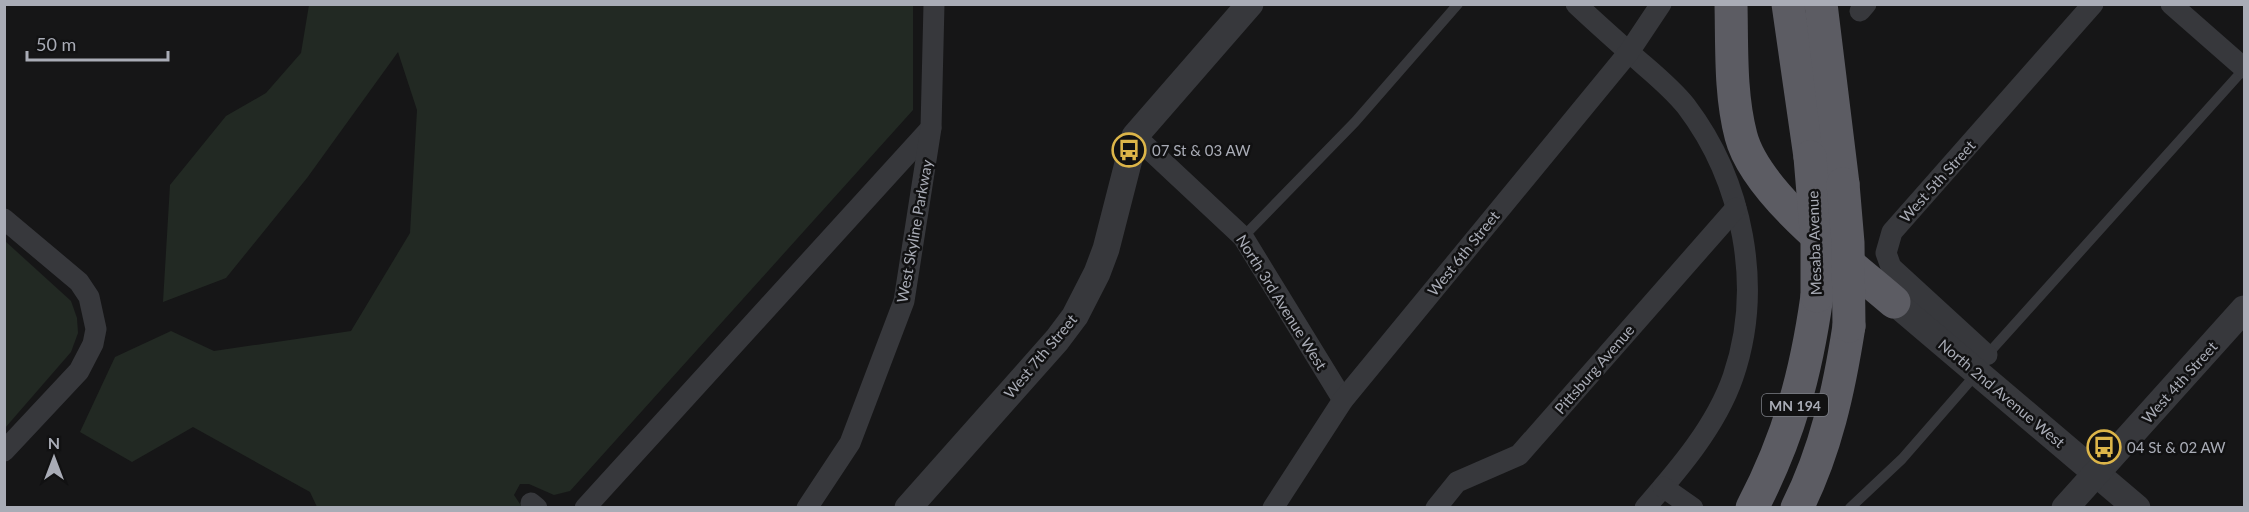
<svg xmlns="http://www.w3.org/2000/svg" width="2249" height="512" font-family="Lato,sans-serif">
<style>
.green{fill:#222923}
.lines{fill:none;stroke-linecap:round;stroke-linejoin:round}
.service{stroke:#37383c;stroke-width:10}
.minor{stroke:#37383c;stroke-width:21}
.tertiary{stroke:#37383c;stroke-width:27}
.trunk{stroke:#5c5c63;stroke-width:33}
.trunk-bridge{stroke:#5c5c63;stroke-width:33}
.labels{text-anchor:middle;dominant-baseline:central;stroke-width:5;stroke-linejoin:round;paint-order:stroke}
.shield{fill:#111112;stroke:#7b7e85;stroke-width:1.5}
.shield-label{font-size:14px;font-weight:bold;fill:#a9acb6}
.poi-label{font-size:15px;fill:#a9acb6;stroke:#111112;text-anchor:start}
.street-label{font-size:15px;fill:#a9acb6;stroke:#111112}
</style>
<rect width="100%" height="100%" fill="#161617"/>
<g class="green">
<path d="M309,5H913V110L570,491L554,495L529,484H520L514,495L522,507H317L310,492L193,427L132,462L80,432L115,357L171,331L214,351L351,331L410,233L417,110L398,52L307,178L226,278L163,302L170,185L226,116L266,93L301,53Z"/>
<path d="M5,241L71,301L77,318L78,333L71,352L5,428Z"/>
</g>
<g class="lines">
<g class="service">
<path d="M1243,237L1355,122L1458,4"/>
<path d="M1987,355L2244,69"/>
<path d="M1850,508L1902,459L1977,373"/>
</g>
<g class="minor">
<path d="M1576,4C1594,21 1612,37 1630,53C1649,70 1670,86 1686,106C1743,181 1764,287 1733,377C1716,426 1679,469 1645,508"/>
<path d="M2171,4L2244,68"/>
<path d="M1860,11L1866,4"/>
<path d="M1135,136L1243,237L1343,400"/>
<path d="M4,219L79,282L89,297L96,329L93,344L79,371L4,451"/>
<path d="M1987,355L1891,267L1886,253L1892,232L2093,4"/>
<path d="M1663,487L1693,508"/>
<path d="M531,503L537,508"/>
<path d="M585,508L931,128"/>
<path d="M807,508L850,443L904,301L931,128L934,4"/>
<path d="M1273,508L1343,400L1629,52L1661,4"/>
<path d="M1436,508L1457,482L1519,455L1736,208"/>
</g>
<g class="tertiary">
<path d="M1894,302L2137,508"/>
<path d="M908,508L1057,340L1075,316L1097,273L1106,249L1135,136L1250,4"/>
<path d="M2065,508L2244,309"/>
</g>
<g class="trunk">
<path d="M1731,4C1732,48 1730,94 1741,136C1756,194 1849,263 1894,302"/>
<path d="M1788,4L1810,157"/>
<path d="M1821,4L1843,184"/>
<path d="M1752,508C1789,437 1806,374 1817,296"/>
<path d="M1797,508C1826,450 1839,390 1849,326"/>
</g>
<g class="trunk-bridge">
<path d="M1810,157L1817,242V296"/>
<path d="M1843,184L1848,243L1849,326"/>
</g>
</g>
<defs>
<g id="bus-ring" transform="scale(1.725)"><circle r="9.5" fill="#111112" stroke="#dcb549" stroke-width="1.5"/><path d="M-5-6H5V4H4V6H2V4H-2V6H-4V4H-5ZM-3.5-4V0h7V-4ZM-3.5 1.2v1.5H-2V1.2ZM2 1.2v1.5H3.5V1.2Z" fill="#dcb549"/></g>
</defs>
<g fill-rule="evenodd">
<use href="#bus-ring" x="1129" y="150"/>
<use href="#bus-ring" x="2104" y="447"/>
</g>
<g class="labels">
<rect class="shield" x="1762" y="394" width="66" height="22" rx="4.5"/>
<g class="shield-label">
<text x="1795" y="405">MN 194</text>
</g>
<g class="poi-label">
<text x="1152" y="150">07 St &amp; 03 AW</text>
<text x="2127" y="447">04 St &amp; 02 AW</text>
</g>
<g class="street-label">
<text transform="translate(1937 181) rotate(-48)">West 5th Street</text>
<text transform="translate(914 231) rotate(-80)">West Skyline Parkway</text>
<text transform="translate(1814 243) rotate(-92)">Mesaba Avenue</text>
<text transform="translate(1463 253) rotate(-51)">West 6th Street</text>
<text transform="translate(1282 302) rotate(58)">North 3rd Avenue West</text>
<text transform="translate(1040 356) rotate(-50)">West 7th Street</text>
<text transform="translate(1594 369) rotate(-49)">Pittsburg Avenue</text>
<text transform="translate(2179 382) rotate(-48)">West 4th Street</text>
<text transform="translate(2002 393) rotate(40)">North 2nd Avenue West</text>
</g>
</g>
<rect width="2249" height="512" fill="none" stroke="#a9acb6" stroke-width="12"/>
<g transform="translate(54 458)" stroke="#111112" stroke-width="4.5" paint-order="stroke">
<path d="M0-4.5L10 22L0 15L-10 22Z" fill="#a9acb6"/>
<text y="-9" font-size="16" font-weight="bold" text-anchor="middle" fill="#a9acb6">N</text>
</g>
<path d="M27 51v9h141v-9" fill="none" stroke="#a9acb6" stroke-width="3"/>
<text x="36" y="51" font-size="18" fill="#a9acb6" stroke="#111112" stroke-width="4.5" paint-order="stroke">50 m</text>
</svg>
